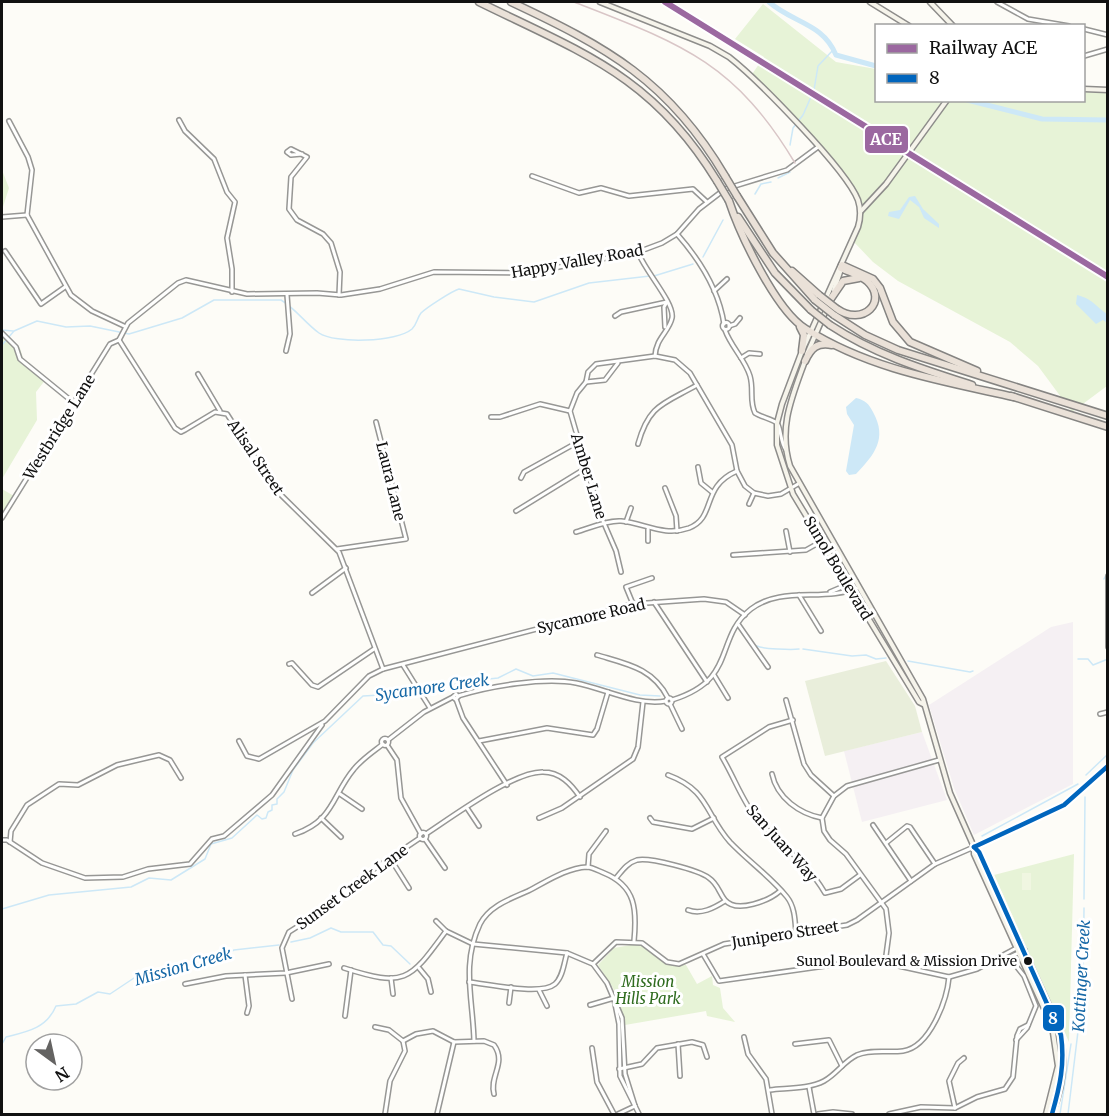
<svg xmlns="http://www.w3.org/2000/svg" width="1109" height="1116" font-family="Merriweather,serif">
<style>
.industrial{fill:#f5f0f3}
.green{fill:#e7f3d7}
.cemetery{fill:#e9eedb}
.pitch{fill:#f0f6e1}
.water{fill:#cde8f7}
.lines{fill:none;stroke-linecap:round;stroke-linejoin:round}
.stream{stroke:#cde8f7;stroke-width:1.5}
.river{stroke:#cde8f7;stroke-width:5}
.street-casing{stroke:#979795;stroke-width:6}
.secondary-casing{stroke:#8e8d8b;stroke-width:7}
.highway-casing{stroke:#858482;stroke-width:9}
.street{stroke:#fffffe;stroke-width:3}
.secondary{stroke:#f6f4eb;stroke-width:4}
.highway{stroke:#eae1d8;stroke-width:6}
.rail{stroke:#d9c6c7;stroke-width:1.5}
.highway-bridge-casing{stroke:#858482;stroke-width:9;stroke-linecap:butt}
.highway-bridge{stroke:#eae1d8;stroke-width:6}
.bus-1-casing{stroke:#fff;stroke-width:9}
.bus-1{stroke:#0065bd;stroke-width:4.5}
.rail-1-casing{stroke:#fff;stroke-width:10}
.rail-1{stroke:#9b68a0;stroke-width:6}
.bus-dot{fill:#111;stroke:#fff;stroke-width:2}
.labels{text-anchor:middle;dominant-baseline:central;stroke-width:6;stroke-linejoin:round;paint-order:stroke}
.bus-label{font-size:14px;fill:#111;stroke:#fff;text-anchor:end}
.street-label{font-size:15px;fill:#111;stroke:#fff}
.park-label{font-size:15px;font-style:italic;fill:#2f6b1f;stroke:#fff}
.water-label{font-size:16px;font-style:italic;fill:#1768a6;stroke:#fff}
.line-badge{stroke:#fff;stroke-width:2}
.badge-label{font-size:16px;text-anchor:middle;font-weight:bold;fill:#fff}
</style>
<rect width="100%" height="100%" fill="#fdfcf7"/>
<g class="industrial">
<path d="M1073,622V784L974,835L954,788L929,705L1051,627Z"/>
<path d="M922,732L947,800L862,822L844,751Z"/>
</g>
<g class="green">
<path d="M763,4L836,62L876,69V100H1084V92L1107,93V386L1072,412L1038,366L1010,342L898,281L873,262L853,241C857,229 861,216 858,204C849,173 775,104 750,77L764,57L735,39Z"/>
<path d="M2,170L9,188L2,210Z"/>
<path d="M2,314L3,332L20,348L23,358L46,379L36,392L37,420L2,479Z"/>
<path d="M2,489L14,496L2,513Z"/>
<path d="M1074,854L1069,1042L994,875Z"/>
<path d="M636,944C658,950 659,968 686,965L697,984L712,976L713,985L720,988L723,1008L735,1022L707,1016L706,1011L625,1025L613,988L598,965L614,948Z"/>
</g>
<path class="cemetery" d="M886,661L915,706L922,732L825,756L805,681Z"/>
<rect class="pitch" x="1022" y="873" width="9" height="17"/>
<g class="water">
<path d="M915,196L923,209L939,224V228L924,218L919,207L910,200L899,219L888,216L889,212L900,210L909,197Z"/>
<path d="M1077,295C1093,299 1095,306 1107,314V323L1103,320L1096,324L1076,304Z"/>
<path d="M856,398C865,400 869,404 873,412C888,439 874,455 856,474L849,475L846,471L854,425L847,414L846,407Z"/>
</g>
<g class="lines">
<g class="stream">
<path d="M790,145L793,128L803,115L814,90L818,66L834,49"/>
<path d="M778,178L790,172"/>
<path d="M755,194L761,184L771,182"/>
<path d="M703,257L723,220"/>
<path d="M654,276L693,264"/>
<path d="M2,330L13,331"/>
<path d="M2,345L14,331L37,321L66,327L90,326L129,334L182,318L214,300H281C296,309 305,323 319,333C335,344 397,342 412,329C417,324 417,318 421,313C426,308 452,291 459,289L494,297L534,302L589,283L650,276"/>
<path d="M1104,579L1108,571"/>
<path d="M757,646C763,649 792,650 799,649"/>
<path d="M803,649L852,656L866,655L876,659L886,658"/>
<path d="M1078,659H1088L1093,665L1108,659"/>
<path d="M908,661L970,672L973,671"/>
<path d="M1086,775L1108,754"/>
<path d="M982,836L1078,784"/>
<path d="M1084,899L1085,797"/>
<path d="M2,909L49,895L131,887L149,878L171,880L205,859L211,844L232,838L257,815L262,819L266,818L268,812L272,810V805L277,804V799L284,792L293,770L313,743L363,696L414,693L447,687L461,682L498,678L516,669L533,676L553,673L640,695L660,696"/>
<path d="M291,942L310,938L331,928L341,932H373L383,945L391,946L410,964"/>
<path d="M2,1044L6,1037C27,1032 47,1028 56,1006L76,1004L98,992L110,994L134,978H151L178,967L216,959L234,950L279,945"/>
<path d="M1060,1114L1071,1044"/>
<path d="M1068,1114L1083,990L1084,908"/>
</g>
<g class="river">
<path d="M769,2C793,23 823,23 836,55L876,66"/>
<path d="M967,100L1042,119L1108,120"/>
</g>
<g class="street-casing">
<g id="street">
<path d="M997,2L1028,19L1069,26"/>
<path d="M1084,29L1108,35"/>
<path d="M1084,56L1108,49"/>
<path d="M179,120L185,131L214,159L227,192L235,202L227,238L232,269V292"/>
<path d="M9,121L28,157L32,170L27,215"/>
<path d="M302,154L291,155L287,152L291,149L307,157L291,177L289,209L297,220L323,234L331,243L340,272L339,295"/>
<path d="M532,176L579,193L601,188L629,196L693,189L707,202"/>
<path d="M27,215L71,295L92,311L124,326"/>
<path d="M2,217L27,215"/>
<path d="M677,234C699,259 719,291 724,324"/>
<path d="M5,251L41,304L65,287"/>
<path d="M638,252C644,270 675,303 672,318C669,332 656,338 655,356"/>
<path d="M714,291L727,279"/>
<path d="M615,316L621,312L667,302"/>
<circle cx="726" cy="326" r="3.5"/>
<path d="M729,326L735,324L740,318"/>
<path d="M665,327L664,307L667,302"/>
<path d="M725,330C731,347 745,359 750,376C754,390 749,401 755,413C761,417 772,419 777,423C781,427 780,442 786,450"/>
<path d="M2,333L16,347L20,359L74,403"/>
<path d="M119,340L128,323L178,283L186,280L247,294L317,293L341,295L380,289L434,272L527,273L638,252L662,243L677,234L699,209L725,189L787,170L818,147"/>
<path d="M119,340L175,428L181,432L185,430L215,412L227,414L276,490L339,552L383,669"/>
<path d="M286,351L290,334L287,295"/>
<path d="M741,358L749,353L760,354"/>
<path d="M198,374L220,411"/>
<path d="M586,382L605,380L618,363"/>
<path d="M491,417H500L540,404L570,411"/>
<path d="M638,444C649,404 664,404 697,385"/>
<path d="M698,467L701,483L712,492"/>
<path d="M521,478L524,472L578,442"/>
<path d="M665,488L676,516L677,531"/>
<path d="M749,504L754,493"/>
<path d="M516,511L586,468"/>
<path d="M2,518L110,344L119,340"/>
<path d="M626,522L631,508"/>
<path d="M648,529V541"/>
<path d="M786,531L790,552"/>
<path d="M576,532C590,528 607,520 621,521C644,523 664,537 689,528C717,517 700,487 737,471"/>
<path d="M337,549L406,539L376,422"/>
<path d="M733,555L806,550L822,541"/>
<path d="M621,572L616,551L600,514L570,411L577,393L586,382L588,372L596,364L655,356L675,360L690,373L732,445L737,471L745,486L754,493L768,496L781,494L798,484"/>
<path d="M1108,576V647"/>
<path d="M830,592L856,581"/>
<path d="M312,593L346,568"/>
<path d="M799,595L821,631"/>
<path d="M654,602L707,682"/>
<path d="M633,604L626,587L652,578"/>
<path d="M738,624L768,667"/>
<path d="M597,655C627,664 653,668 668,698"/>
<path d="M289,664L292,663L312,685L318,687L374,649"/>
<path d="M403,665L430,708"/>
<path d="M714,675L728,698"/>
<path d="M456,694L458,697L455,699L453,697Z"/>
<path d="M458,696C490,686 544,677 576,683C606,689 636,706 666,701"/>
<circle cx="669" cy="701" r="3"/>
<path d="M456,699L463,718L507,785"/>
<path d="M672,700C739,679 713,639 751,609C782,585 826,603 859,587"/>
<path d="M786,700L804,764L811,775L834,796"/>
<path d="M670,704L682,729"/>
<path d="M1100,714L1108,712"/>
<path d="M793,720L769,727L722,757C734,777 742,800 756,818C780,846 805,859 825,893L841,889L860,875"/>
<circle cx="385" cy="742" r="3.5"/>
<path d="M388,740L424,712L453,697"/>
<path d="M239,741L247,756L259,759L325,721L369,676L383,669L633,604L704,599L726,602L745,615"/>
<path d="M479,741L547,728L593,735L597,729L608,692"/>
<path d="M387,745L397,760L401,798L421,834"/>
<path d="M772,774C777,798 800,814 822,818"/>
<path d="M668,775C709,790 705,814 730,842C748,861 771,877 787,897C795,907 795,921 796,933"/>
<path d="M340,794L362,809"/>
<path d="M467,808L479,826"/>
<path d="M321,818L341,837"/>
<path d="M539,818L562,808L633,759L638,747L643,702"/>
<path d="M650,818L653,822L692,829L714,818"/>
<path d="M873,825L911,881"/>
<circle cx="423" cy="836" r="3.5"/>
<path d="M295,834C334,821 332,795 354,769C362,759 373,752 383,744"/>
<path d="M426,834C452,817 514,771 543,772C560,772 571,784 580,797"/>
<path d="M425,839L445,868"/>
<path d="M2,840H7L42,863L85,878L123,877L148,869L190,864L212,839L224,836L272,795L322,725"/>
<path d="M10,842L11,831L27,805L59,784L78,785L117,765L159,755L170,760L181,778"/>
<path d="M886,843L907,826L910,827L935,864"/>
<path d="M390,858L409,888"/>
<path d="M588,867L589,854L606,831"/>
<path d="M616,878C622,871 627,863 637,860C649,857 699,870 709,878C718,884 719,893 725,900C737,914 770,900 780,891"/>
<path d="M688,910C701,915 714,908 725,901"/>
<path d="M436,921L446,931L473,944L567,953L593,964L607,983L622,1018L625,1074L635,1106"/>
<path d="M703,954L719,981L860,961L885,963L949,977L977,969L1022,945"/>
<path d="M1009,957L1024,976L1036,1006L1027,1028L1016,1040"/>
<path d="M885,963L889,933L886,909L846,854L830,840L824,831L822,818L834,796L847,786L939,760"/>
<path d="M593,964L616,942L642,943L667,962L679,964L724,944L847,925L857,920L935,864L974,847"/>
<path d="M989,964L992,965L1025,950"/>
<path d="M344,968C406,988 410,980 446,931"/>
<path d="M419,968L428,979L431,992"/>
<path d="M245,975L249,1006L247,1013"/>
<path d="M391,978L393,994"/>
<path d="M469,982C488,984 541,996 555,984C563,977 564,963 567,953"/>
<path d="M185,984L226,976L286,973L329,964"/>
<path d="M539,990L547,1006"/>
<path d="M292,999L282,948L289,932L330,906L362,877L420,838"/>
<path d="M614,999L619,1024L620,1076L639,1114"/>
<path d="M509,1003L511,987"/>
<path d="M590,1005L614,998"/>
<path d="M345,1016L351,970"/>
<path d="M375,1027L389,1030L403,1041L416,1034L433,1031L454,1042L484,1041L494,1045C507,1063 489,1076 494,1094"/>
<path d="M744,1037L748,1054L766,1079L772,1114"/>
<path d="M474,1041C473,999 461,964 480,924C489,906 510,899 528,891C546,882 566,868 587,867C592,867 599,871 604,873C636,886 637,910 634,941"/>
<path d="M678,1044L680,1076"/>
<path d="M795,1044L829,1040L842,1066"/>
<path d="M592,1048L597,1082L614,1114"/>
<path d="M619,1069L642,1064L657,1048L692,1042L703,1045L707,1057"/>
<path d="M809,1087L814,1114"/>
<path d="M770,1090C787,1088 809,1089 824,1081C837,1074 844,1061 857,1055C871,1049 888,1053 903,1051C930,1047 947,1000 949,977"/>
<path d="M955,1108L949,1081L958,1063L964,1058"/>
<path d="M385,1114L390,1081L405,1051L403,1041"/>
<path d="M437,1114L454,1042"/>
<path d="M618,1114L635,1106"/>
<path d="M818,1114L833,1112L852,1114"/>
<path d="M889,1114L921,1107L955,1108L977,1097L1005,1089L1013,1077L1017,1036L1020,1029L1028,1025"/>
</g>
</g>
<g class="secondary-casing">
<g id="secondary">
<path d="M600,2L710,46L729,57C757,79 846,169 858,200C861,209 861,217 858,227L802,351L782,404L777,423V445L793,494L919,702L923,704"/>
<path d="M870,2L909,26"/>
<path d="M930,2L953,26"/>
<path d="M1084,89L1108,90"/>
<path d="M861,211L886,184L947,100"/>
<path d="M834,290L841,269"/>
<path d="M807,354L827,308"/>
<path d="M805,361C792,397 778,428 790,466L923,699L950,793L974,847L979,852L1058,1025C1067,1055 1064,1085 1052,1114"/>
<path d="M974,847V854L1052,1026L1058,1066L1046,1114"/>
<path d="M974,847L1064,805L1108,766"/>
</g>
</g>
<g class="highway-casing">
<g id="highway">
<path d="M479,2C583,53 653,76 717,181"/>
<path d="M511,2C607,47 669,81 725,176"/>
<path d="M737,196L773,253L815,300"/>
<path d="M729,201C740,234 776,311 806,329C869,369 942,381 1014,397"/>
<path d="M738,217L775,273L811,310"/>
<path d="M842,265L873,279L880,288L893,322L910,342L977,371"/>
<path d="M792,271L819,295"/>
<path d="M830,300L843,281L859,278"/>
<path d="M837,309C863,327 889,301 867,281C860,275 849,272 841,268"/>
<path d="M834,315L865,335L898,350L1108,416"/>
<path d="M830,325C874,354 922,369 972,385"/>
<path d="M800,327L804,335L802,351"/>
<path d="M805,361C811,348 817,342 832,345"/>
<path d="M1011,396L1108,427"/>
</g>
</g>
<use href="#street" class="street"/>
<use href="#secondary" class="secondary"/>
<use href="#highway" class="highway"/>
<path class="rail" d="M574,2C679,43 734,61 795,163"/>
<g class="highway-bridge-casing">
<g id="highway-bridge">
<path d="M725,176L737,196"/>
<path d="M717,181L729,201"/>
<path d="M819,295L837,309"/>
<path d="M815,300L834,315"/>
<path d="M811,310L830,325"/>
</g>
</g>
<use href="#highway-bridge" class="highway-bridge"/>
<g class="bus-1-casing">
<g id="bus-1">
<path d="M974,847L979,852L1061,1035C1065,1064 1060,1086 1052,1114"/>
<path d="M974,847L1064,805L1108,766"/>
</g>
</g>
<use href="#bus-1" class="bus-1"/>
<g class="rail-1-casing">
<path id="rail-1" d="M665,2L1108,277"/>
</g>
<use href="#rail-1" class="rail-1"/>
</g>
<circle class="bus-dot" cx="1028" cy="961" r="5"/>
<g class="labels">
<g class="bus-label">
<text x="1017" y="961">Sunol Boulevard &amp; Mission Drive</text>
</g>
<g class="street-label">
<text transform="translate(577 261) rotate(-10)">Happy Valley Road</text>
<text transform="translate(59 427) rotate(-58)">Westbridge Lane</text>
<text transform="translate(256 457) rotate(56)">Alisal Street</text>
<text transform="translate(589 476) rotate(73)">Amber Lane</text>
<text transform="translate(391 481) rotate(76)">Laura Lane</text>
<text transform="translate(838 568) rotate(59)">Sunol Boulevard</text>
<text transform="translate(591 616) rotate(-13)">Sycamore Road</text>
<text transform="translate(782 843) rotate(48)">San Juan Way</text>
<text transform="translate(352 887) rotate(-36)">Sunset Creek Lane</text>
<text transform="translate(785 934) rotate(-9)">Junipero Street</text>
</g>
<g class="park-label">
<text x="648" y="981">Mission<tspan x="648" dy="17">Hills Park</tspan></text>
</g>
<g class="water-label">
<text transform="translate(432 687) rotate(-8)">Sycamore Creek</text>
<text transform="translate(183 966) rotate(-16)">Mission Creek</text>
<text transform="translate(1081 976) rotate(-87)">Kottinger Creek</text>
</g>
</g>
<g class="line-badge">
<rect x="864" y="125" width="45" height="29" rx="6" fill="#9b68a0"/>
<rect x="1042" y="1004" width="23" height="28" rx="6" fill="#0065bd"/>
</g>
<g class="badge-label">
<text x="886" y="145">ACE</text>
<text x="1053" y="1024">8</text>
</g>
<rect width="1109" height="1116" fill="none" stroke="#111111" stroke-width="6"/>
<rect x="875" y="24" width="210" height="78" fill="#ffffff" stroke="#a0a0a0" stroke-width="1.5"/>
<rect x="887" y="44" width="30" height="9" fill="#9b68a0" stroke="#a0a0a0" stroke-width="1.5"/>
<text x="929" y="54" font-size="18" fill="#111111">Railway ACE</text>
<rect x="887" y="74" width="30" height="9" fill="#0065bd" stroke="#a0a0a0" stroke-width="1.5"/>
<text x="929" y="84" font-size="18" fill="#111111">8</text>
<g transform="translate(54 1062) rotate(147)"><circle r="28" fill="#ffffff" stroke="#a0a0a0" stroke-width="1.5"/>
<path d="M0-4.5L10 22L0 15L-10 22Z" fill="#646362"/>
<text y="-9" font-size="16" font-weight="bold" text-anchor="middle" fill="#111111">N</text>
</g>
</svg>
